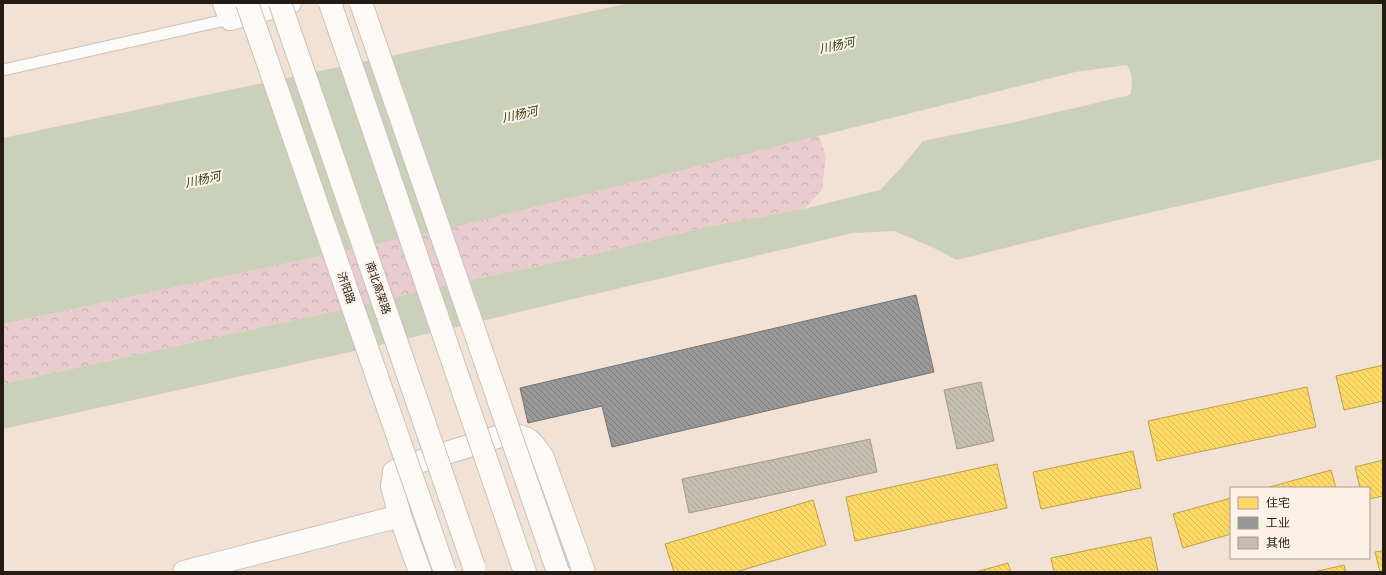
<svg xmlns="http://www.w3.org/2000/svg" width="1386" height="575" font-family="'Source Sans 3','Noto Sans SC',sans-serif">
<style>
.park{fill:url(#park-crowns)}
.water{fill:#cbd0b8}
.homes{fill:url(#homes-back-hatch);stroke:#bea04d}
.industry{fill:url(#industry-back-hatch);stroke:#767370}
.building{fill:url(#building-back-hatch);stroke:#a2998e}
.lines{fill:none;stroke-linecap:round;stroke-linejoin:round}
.service-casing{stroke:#cec1b7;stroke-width:13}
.minor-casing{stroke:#cec1b7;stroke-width:24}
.trunk-casing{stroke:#cec1b7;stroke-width:24}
.service{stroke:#fdfbf9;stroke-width:11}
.minor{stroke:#fdfbf9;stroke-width:22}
.trunk{stroke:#fdfbf9;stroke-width:22}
.primary-bridge-casing{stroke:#cec1b7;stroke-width:24;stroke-linecap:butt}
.trunk-bridge-casing{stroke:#cec1b7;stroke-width:24;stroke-linecap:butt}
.primary-bridge{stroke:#fdfbf9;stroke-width:22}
.trunk-bridge{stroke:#fdfbf9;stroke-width:22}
.labels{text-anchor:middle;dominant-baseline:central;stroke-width:4;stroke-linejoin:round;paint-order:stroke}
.street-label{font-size:11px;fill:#251b12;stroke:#fef2e8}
.water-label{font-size:12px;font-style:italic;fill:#2f4213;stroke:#fef2e8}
</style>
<defs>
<pattern id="park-crowns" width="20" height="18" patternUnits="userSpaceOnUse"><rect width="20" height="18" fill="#e9cdce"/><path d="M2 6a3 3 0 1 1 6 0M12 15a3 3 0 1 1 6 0" fill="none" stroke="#c8afb0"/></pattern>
<pattern id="homes-back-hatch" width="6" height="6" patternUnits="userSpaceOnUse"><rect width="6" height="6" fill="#ffd966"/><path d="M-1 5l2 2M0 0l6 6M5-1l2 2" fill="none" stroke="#daba57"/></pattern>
<pattern id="industry-back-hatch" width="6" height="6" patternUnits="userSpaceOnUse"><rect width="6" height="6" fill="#999"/><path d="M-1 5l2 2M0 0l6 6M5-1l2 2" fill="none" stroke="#7d7c7b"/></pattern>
<pattern id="building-back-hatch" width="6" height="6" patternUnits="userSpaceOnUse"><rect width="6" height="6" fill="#c7beb2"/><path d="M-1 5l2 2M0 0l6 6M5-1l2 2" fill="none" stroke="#aba398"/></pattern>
</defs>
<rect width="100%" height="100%" fill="#f2e2d5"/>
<path class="park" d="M819,136L826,156L822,190L804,209L706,227L595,254L466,281L318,315L3,384V324L451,228Z"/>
<path class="water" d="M629,3H1383V159L1101,224L957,260L932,247L894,231L853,233L350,352L3,429V384L318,315L466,281L595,254L706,227L804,209L851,197L880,190L901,168L923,141L1011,123L1130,95C1133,84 1133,75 1127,65L1075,72L451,228L3,324V138L391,56Z"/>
<g class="homes">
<path d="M1383,365V401L1344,410L1336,376Z"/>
<path d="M1307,387L1316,427L1157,461L1148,421Z"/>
<path d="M1133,451L1141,488L1041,509L1033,472Z"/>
<path d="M1383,460V496L1369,499V488H1360L1355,467Z"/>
<path d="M997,464L1007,508L855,541L846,497Z"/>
<path d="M1331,470L1336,488H1266Z"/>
<path d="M1231,498V534L1183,548L1173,514Z"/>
<path d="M813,500L826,545L736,572H674L665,544Z"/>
<path d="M1151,537L1158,572H1054L1051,558Z"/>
<path d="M1383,551V572H1380L1375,552Z"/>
<path d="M1008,563L1011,572H976Z"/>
<path d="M1344,565L1346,572H1314Z"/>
</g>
<path class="industry" d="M916,295L934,372L612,447L602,406L528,423L520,388Z"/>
<g class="building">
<path d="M981,382L994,441L957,449L944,390Z"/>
<path d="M870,439L877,472L689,513L682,479Z"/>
</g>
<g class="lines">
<g class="service-casing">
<path id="service" d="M3,70L230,19"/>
</g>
<g class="minor-casing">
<g id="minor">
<path d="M224,3L230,19L290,3"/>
<path d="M184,572L400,516"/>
<path d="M420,572L400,516L392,486L394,472L405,466L507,434C528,436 532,440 543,458L584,572"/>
</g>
</g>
<g class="trunk-casing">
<path id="trunk" d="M519,555L525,572"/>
</g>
<use href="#service" class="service"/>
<use href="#minor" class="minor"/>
<use href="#trunk" class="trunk"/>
<g class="primary-bridge-casing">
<g id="primary-bridge">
<path d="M247,3L445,572"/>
<path d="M361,3L558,572"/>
</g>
</g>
<g class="trunk-bridge-casing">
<g id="trunk-bridge">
<path d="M280,3L474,567"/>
<path d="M330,3L519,555"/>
</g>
</g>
<use href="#primary-bridge" class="primary-bridge"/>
<use href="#trunk-bridge" class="trunk-bridge"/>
</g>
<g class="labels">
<g class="street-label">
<text transform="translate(346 288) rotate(71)">济阳路</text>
<text transform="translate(378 288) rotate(71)">南北高架路</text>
</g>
<g class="water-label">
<text transform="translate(837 46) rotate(-12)">川杨河</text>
<text transform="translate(520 115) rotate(-12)">川杨河</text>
<text transform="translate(203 180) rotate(-12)">川杨河</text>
</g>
</g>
<rect width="1386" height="575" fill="none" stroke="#251b12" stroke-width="8"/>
<rect x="1230" y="487" width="140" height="72" fill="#fef2e8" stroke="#a79c92"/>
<rect x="1238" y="497" width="20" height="12" fill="#ffd966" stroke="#a79c92"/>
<text x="1266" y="507" font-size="12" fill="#251b12">住宅</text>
<rect x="1238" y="517" width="20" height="12" fill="#999999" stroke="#a79c92"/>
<text x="1266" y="527" font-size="12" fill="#251b12">工业</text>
<rect x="1238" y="537" width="20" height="12" fill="#c7beb2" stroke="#a79c92"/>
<text x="1266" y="547" font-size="12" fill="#251b12">其他</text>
</svg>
